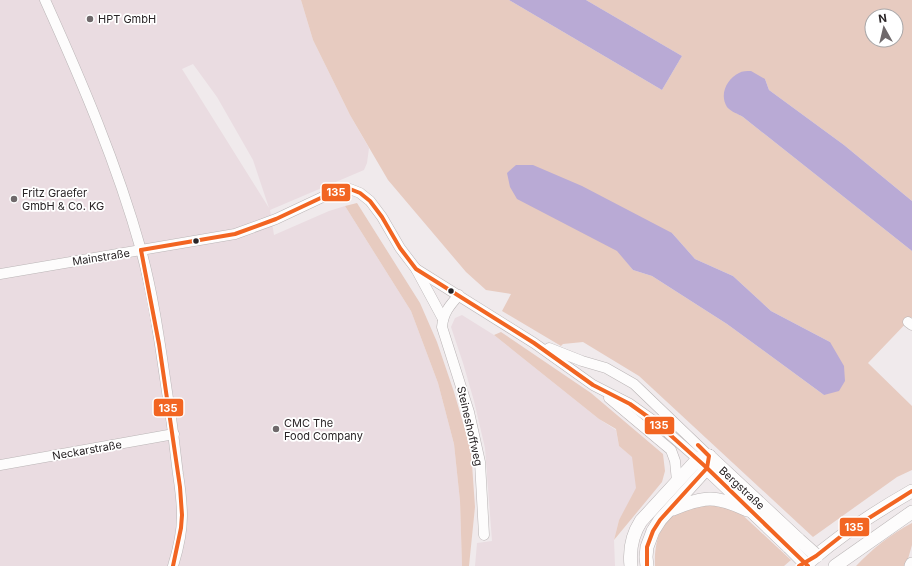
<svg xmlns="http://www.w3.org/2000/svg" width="912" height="566" font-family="Inter,sans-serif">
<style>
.built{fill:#eadce1;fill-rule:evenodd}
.green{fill:#e7cbc0;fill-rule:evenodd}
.water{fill:#b9aad5}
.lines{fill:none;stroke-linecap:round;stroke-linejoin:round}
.minor-casing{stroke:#bab5b6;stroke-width:11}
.major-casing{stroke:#bab5b6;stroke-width:14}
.minor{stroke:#fdfcfc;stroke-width:10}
.major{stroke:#fdfcfc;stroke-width:13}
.major-bridge-casing{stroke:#bab5b6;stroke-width:14;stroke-linecap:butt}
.major-bridge{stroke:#fdfcfc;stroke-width:13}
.bus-1-casing{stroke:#fff;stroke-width:7}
.bus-1{stroke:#f26522;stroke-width:4}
.poi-dot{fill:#6f696b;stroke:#fff;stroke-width:1.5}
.bus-dot{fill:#292426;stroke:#fff;stroke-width:1.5}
.labels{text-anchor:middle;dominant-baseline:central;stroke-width:3.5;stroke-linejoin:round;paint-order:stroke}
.poi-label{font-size:11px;fill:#292426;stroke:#fff;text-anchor:start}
.street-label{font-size:11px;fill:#292426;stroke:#fff}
.line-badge{stroke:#fff;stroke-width:1.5}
.badge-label{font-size:11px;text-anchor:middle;font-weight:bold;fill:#fff}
</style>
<rect width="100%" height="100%" fill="#f0eaec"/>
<g class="built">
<path d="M0,0H301L313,40L350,115L369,148L367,163L364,170L270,210L274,235L329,211L345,206L411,311L438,383L454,444L460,501L462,566H0ZM193,64L217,97L253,160L269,208L182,69Z"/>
<path d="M462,315L494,335L599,419L616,430L619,446L651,472L619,520L614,540L615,566H475L477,543L492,541L485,448L474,401L463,363L451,327L455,318Z"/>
</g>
<g class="green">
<path d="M301,0H509L662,90L682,56L586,0H912V201L844,145L769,90L765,79L728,108L743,117L912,251V317L868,363L912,406V470L897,477L813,537L639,376L583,342L563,344L561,346L502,311L511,294L486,290L466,272L388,180L350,115L313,40ZM872,16H896V40H872ZM672,233L695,259L733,276L771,311L830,342L824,395L727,324L652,276L633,270L618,251Z"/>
<path d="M357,203L420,303L437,342L454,392L471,450L475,507L469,566H462L460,501L454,444L438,383L411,311L345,206Z"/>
<path d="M501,332L591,393L663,454L665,471L662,482L614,540L619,520L636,488L632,457L619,446L616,429L599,419L494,335Z"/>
<path d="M709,503L735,508L791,560L784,566H655C654,540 661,517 687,507C694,505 702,505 709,503Z"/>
<path d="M912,523V545L906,566H856C872,549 891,534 912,523Z"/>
</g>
<g class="water">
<path d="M509,0H586L682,56L662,90Z"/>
<path d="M751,71L765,79L769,90L844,145L912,201V251L743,117C738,114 730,111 727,107C719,94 727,79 739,73C742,71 747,71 751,71Z"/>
<path d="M516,165H533L582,186L672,233L695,259L733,276L771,311L830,342L844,366L845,381L839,391L824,395L727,324L652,276L633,270L617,251L517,199L510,187L507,173Z"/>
</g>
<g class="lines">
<g class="minor-casing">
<g id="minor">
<path d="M45,0C82,82 117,164 141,250C155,301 161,353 169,405C173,428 175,451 178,474C180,487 182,502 182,516C182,533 178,550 173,566"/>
<path d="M416,269L534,343L593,385L630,404L658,424L698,459"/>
<path d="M0,274L235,234L276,219L327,195L350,189L360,193L370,201L382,217L400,248L416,269L443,319"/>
<path d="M459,295C450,305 443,313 442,327L469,412L480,462L484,535"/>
<path d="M908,322L912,325"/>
<path d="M549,348L582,361L606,368L634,384L709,456"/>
<path d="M609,398L671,450L675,461L677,481"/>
<path d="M0,465L174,434"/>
</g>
</g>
<g class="major-casing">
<g id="major">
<path d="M709,456L799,540"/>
<path d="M700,462L789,547"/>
<path d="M673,509C704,496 716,495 747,510"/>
<path d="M809,562C841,534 875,512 912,491"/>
<path d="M631,566C629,549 632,535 641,521L698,459L709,456"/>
<path d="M647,566L646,557L647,547L653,531L660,520L707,468L709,456"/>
<path d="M835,566L912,512"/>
<path d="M911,566L912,564"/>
</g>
</g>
<use href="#minor" class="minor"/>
<use href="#major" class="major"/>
<g class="major-bridge-casing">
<g id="major-bridge">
<path d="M799,540L817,556"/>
<path d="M789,547L808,566"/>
</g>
</g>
<use href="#major-bridge" class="major-bridge"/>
<g class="bus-1-casing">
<g id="bus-1">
<path d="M141,250L235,234L276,219L327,195L350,189L360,193L370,201L382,217L400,248L416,269L534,343L593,385L630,404L658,424L707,468L808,566"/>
<path d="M141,250L159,344L180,487L182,515L181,528L173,566"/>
<path d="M647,566V547L653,531L660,520L707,468L709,456L698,445"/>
<path d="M799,566L816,556L845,533L912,491"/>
</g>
</g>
<use href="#bus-1" class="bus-1"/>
</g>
<g class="poi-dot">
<circle cx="90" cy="19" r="4"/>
<circle cx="14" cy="199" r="4"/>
<circle cx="276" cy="429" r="4"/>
</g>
<g class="bus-dot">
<circle cx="196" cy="241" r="3.5"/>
<circle cx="451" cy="291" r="3.5"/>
</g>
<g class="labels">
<g class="poi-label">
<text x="98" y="19">HPT GmbH</text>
<text x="22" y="193">Fritz Graefer<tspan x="22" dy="13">GmbH &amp; Co. KG</tspan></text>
<text x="284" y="423">CMC The<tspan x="284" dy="13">Food Company</tspan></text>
</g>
<g class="street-label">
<text transform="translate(101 257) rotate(-9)">Mainstraße</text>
<text transform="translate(470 426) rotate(77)">Steineshoffweg</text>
<text transform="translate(87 450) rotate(-10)">Neckarstraße</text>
<text transform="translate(742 488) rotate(43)">Bergstraße</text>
</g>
</g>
<g class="line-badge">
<rect x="321" y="183" width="30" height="19" rx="4" fill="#f26522"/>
<rect x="153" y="398" width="31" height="19" rx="4" fill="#f26522"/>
<rect x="644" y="416" width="31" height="19" rx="4" fill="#f26522"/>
<rect x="839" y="517" width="31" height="20" rx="4" fill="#f26522"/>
</g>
<g class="badge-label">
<text x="336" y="196">135</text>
<text x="168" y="412">135</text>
<text x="659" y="429">135</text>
<text x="854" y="531">135</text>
</g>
<g transform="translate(884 28) rotate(352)"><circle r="19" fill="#ffffff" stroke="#a9a7a8"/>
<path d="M0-3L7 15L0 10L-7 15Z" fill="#6f696b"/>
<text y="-6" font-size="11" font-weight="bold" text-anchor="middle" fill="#292426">N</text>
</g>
</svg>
